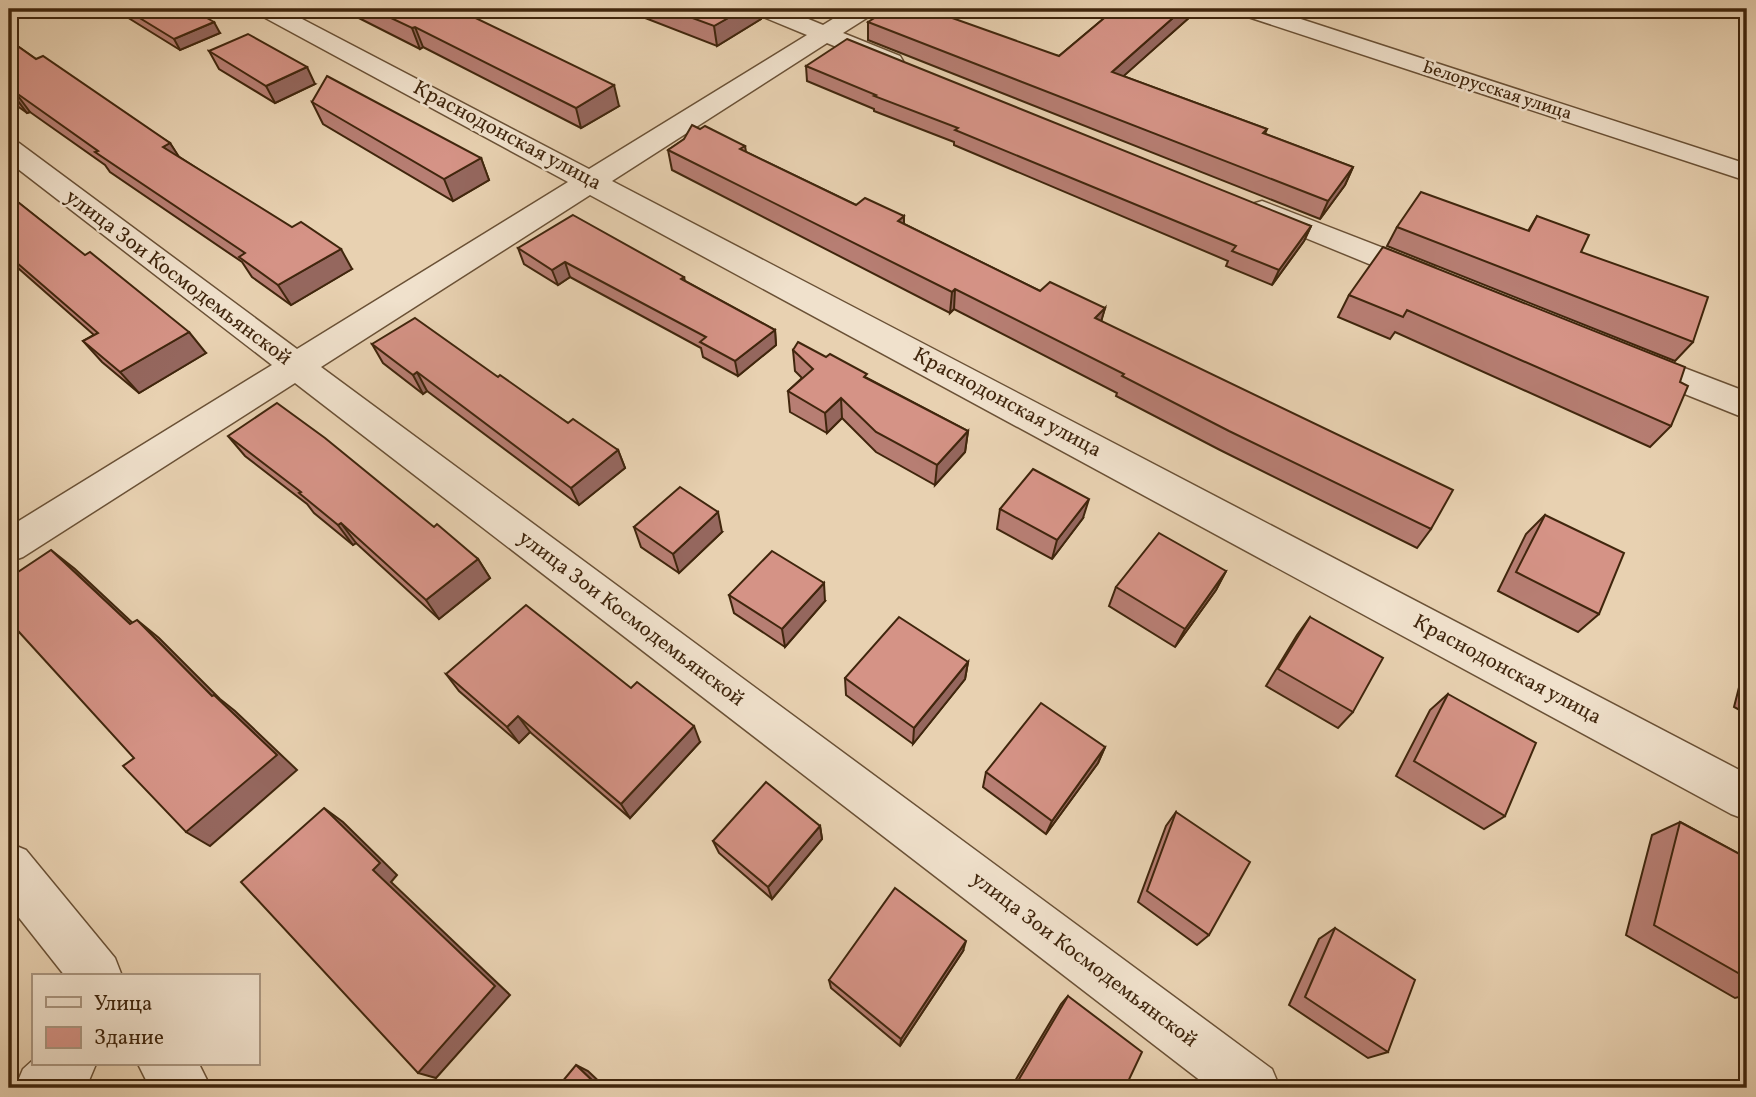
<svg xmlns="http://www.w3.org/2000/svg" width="1756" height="1097" font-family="Vollkorn,serif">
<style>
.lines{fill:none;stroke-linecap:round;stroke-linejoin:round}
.minor-casing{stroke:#6a5136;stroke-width:3}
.minor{fill:#f0e1cc;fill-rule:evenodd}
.wall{fill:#b77e73;stroke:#40260d;stroke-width:2}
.shaded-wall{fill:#95675e;stroke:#40260d;stroke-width:2}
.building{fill:#d59386;stroke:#40260d;stroke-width:2}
.labels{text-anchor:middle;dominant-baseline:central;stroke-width:5;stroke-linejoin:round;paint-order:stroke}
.far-street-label{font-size:18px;fill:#40260d;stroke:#f0e1cc}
.street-label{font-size:21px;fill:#40260d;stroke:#f0e1cc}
</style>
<rect width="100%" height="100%" fill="#e8d1b1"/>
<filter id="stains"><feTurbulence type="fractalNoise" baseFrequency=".00286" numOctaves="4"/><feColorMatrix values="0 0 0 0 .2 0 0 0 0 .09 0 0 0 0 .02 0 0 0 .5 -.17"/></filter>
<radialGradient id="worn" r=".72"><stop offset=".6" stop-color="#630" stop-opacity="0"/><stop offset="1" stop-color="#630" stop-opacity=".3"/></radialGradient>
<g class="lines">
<g class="minor-casing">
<g id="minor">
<path d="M255,9H283L589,169L807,35L756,14L753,9H784L823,25L849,9H876L873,14L843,33L900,56L903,61L900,66L891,68L882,66L827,43L612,181L1747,774V820L1731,814L590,195L321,367L1272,1069L1280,1088H1210L295,383L23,557L9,562V527L272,365L9,162V141L19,143L297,349L568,182L258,14Z"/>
<path d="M1235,9H1270L1747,164V181L1239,14Z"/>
<path d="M1262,201L1435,268L1439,275L1435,282L1424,285L1413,282L1252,216L1248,210L1252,204Z"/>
<path d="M1632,348L1747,392V419L1620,368L1615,360L1620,352Z"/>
<path d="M9,843L26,850L115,958L122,976H65L9,905Z"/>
<path d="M33,1060V1064H96L88,1083L82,1088H15L23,1069Z"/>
<path d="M138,1064H199L211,1088H150Z"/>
</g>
</g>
<use href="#minor" class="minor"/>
</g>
<g class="wall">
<path d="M114,9H191L220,33L180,50Z"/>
<path d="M341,9H457L619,106L581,128L423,47L420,49Z"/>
<path d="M622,9H760L761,19L717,46Z"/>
<path d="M1115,9H1192L1191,16L1123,76L1267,129L1265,134L1353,167L1345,185L1320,219L868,40V22L1059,56Z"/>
<path d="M9,40L36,59L170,143L178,156L352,269L291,305L252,277L242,262L110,172L105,165L30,112L27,113L9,100Z"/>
<path d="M209,51L315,84L275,103L219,69Z"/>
<path d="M806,66L1311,226L1304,241L1272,285L1226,266L1228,261L954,145V142L874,111V109L807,81Z"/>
<path d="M312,102L481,158L489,180L453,201L323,124Z"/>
<path d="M700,129L745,146L746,152L856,205L904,216V224L1040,291L1105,308L1101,321L1431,529L1417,548L1220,450L1116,396L1117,393L954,309L950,313L672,170L668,150Z"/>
<path d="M9,195L206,353L139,393L102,362L83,341L94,335L9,260Z"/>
<path d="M1537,216L1581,252L1693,342L1675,361L1387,246L1397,227L1528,231Z"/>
<path d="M518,248L684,277L685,281L775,330L776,345L738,376L703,357L701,348L570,277L558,285L524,264Z"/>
<path d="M1349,295L1680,382L1671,426L1650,447L1395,332L1390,339L1338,317Z"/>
<path d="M372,344L498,377L568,423L618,450L625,468L579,505L427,391L423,394L383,363Z"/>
<path d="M793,350L867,378L968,431L965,452L935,485L876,452L842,418L827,433L790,412L788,391L802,378L795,371Z"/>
<path d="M228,436L434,527L478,559L490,578L439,619L356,543L353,545L314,513L307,504L245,456Z"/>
<path d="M1000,509L1083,518L1052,559L997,529Z"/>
<path d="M1545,515L1599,614L1578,632L1498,591L1526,534Z"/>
<path d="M634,527L722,532L679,573L641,547Z"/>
<path d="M1226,571L1216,590L1175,647L1109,606L1116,587Z"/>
<path d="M729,595L825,601L785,647L734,613Z"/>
<path d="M1310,617L1353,712L1338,728L1266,686L1297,635Z"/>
<path d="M1747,656V714L1734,707Z"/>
<path d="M968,662L965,679L913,744L846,695L845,678Z"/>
<path d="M446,674L700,742L630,818L530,732L519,743L459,691Z"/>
<path d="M1448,694L1505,816L1484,829L1396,776L1430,710Z"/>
<path d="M1105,747L1098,763L1046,834L983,787L986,772Z"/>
<path d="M1176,812L1209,935L1197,945L1138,902L1166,826Z"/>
<path d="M1680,822L1747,858V995L1735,998L1626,935L1652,835Z"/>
<path d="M820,826L822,839L772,899L719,853L713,841Z"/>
<path d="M1335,928L1388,1052L1368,1058L1289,1005L1319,939Z"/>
<path d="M963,951L900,1046L831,988L829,980Z"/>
<path d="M1068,996L1125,1088H1015L1012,1086L1061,1004Z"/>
</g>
<g class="shaded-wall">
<path d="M744,9H760L761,19L717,46L714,26Z"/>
<path d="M1183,9H1192L1191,16L1108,90L1112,72Z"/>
<path d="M214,22L220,33L180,50L174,39Z"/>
<path d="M415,27L423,47L420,49L412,28Z"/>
<path d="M307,67L315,84L275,103L266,86Z"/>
<path d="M614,85L619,106L581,128L576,108Z"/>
<path d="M15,92L30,112L27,113L12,93Z"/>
<path d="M170,143L183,163L163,147Z"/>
<path d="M481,158L489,180L453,201L444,179Z"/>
<path d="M1353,167L1345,185L1320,219L1328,201Z"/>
<path d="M904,216V237L898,221Z"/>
<path d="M1311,226L1304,241L1272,285L1279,270Z"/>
<path d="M341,249L352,269L291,305L278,285Z"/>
<path d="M565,262L570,277L558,285L552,270Z"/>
<path d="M955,289L954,309L950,313L952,292Z"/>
<path d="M1105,308L1099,329L1095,318Z"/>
<path d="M775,330L776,345L738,376L735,361Z"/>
<path d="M189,332L206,353L139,393L120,372Z"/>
<path d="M417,372L427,391L423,394L413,375Z"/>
<path d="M841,398L842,418L827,433L825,413Z"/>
<path d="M968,431L965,452L935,485L937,465Z"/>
<path d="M618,450L625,468L579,505L571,488Z"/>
<path d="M1089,499L1083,518L1052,559L1057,540Z"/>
<path d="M718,512L722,532L679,573L673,554Z"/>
<path d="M341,523L356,543L353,545L338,525Z"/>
<path d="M51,550L75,569L153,642L130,624Z"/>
<path d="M478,559L490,578L439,619L426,600Z"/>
<path d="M1226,571L1216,590L1175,647L1185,629Z"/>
<path d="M824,583L825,601L785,647L782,629Z"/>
<path d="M137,620L159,638L220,699L235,711L297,770L210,846L186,832L212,696Z"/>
<path d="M968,662L965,679L913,744L914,728Z"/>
<path d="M518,716L530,732L519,743L507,727Z"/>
<path d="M694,726L700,742L630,818L621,804Z"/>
<path d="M1105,747L1098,763L1046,834L1052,821Z"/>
<path d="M324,808L343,822L397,875L391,882L510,995L436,1078L418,1073L373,870Z"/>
<path d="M820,826L822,839L772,899L768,887Z"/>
<path d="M966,941L963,951L900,1046L901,1039Z"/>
<path d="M576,1065L588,1071L606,1088H600Z"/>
</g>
<g class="building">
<path d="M125,9H191L214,22L174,39Z"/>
<path d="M372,9H457L614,85L576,108L415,27L412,28Z"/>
<path d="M668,9H744L714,26Z"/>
<path d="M889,9H927L1059,56L1115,9H1183L1112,72L1267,129L1263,133L1353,167L1328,201L868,22Z"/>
<path d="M248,34L307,67L266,86L209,51Z"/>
<path d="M847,39L1311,226L1279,270L1232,251L1236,246L955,130L958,128L874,96L876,95L806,66Z"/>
<path d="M9,40L36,59L43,56L170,143L163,147L292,227L301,222L341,249L278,285L239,257L245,253L95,152L98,151L15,92L12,93L9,91Z"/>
<path d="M327,76L481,158L444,179L312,102Z"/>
<path d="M692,125L700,129L705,126L745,146L740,149L856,205L865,198L904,216L898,221L1040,291L1050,282L1105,308L1095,318L1453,490L1431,529L1229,431L1122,376L1124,374L955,289L952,292L668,150L684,139Z"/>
<path d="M1421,192L1529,231L1537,216L1589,235L1581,252L1708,297L1693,342L1397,227Z"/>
<path d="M9,195L85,255L90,252L189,332L120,372L83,341L98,333L9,256Z"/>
<path d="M573,215L684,277L681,279L775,330L735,361L700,342L706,337L565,262L552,270L518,248Z"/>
<path d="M1383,247L1685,367L1680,382L1688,386L1671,426L1407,310L1403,317L1349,295Z"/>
<path d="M415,318L498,377L500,375L568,423L573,419L618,450L571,488L417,372L413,375L372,344Z"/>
<path d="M798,342L826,357L830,354L867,374L864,377L968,431L937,465L876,432L841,398L825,413L788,391L813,369L793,350Z"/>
<path d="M277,403L325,438L434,527L437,524L478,559L426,600L341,523L338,525L299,493L301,492L228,436Z"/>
<path d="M1033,469L1089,499L1057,540L1000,509Z"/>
<path d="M680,487L718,512L673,554L634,527Z"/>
<path d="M1545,515L1624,553L1599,614L1516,572Z"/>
<path d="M1159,533L1226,571L1185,629L1116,587Z"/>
<path d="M51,550L130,624L137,620L212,696L214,695L277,755L186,832L123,766L134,758L9,621V578Z"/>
<path d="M772,551L824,583L782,629L729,595Z"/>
<path d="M526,605L631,688L637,682L694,726L621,804L518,716L507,727L446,674Z"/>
<path d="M899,617L968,662L914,728L845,678Z"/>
<path d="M1310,617L1383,658L1353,712L1278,669Z"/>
<path d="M1448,694L1536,743L1505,816L1414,761Z"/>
<path d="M1041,703L1105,747L1052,821L986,772Z"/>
<path d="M766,782L820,826L768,887L713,841Z"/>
<path d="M324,808L380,863L373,870L495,986L418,1073L241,882Z"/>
<path d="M1176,812L1250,862L1209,935L1147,891Z"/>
<path d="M1680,822L1747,858V978L1654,925Z"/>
<path d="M895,888L966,941L901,1039L829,980Z"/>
<path d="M1335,928L1415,980L1388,1052L1305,997Z"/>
<path d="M1068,996L1142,1052L1125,1088H1027L1018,1081Z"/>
<path d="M576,1065L600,1088H557Z"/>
</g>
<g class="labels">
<g class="far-street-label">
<text transform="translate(1497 91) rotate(18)">Белорусская улица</text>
</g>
<g class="street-label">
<text transform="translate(507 136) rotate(28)">Краснодонская улица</text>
<text transform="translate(178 278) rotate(37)">улица Зои Космодемьянской</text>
<text transform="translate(1007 403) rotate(28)">Краснодонская улица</text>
<text transform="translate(631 619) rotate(37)">улица Зои Космодемьянской</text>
<text transform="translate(1507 670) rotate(28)">Краснодонская улица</text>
<text transform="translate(1084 960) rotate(37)">улица Зои Космодемьянской</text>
</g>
</g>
<rect width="1756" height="1097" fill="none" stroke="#e8d1b1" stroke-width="35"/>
<rect x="10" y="10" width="1735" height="1076" fill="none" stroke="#40260d" stroke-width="3.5"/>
<rect x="18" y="18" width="1721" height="1062" fill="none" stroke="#40260d" stroke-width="2"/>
<rect x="32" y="974" width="228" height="91" fill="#f0e1cc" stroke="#aa9680" stroke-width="2"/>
<rect x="46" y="997" width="35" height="10" fill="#f0e1cc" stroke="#aa9680" stroke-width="2"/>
<text x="94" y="1010" font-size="21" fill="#40260d">Улица</text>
<rect x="46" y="1027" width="35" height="21" fill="#d59386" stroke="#aa9680" stroke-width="2"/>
<text x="94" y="1044" font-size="21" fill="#40260d">Здание</text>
<rect width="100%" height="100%" filter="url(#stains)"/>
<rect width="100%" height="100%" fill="url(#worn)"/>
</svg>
